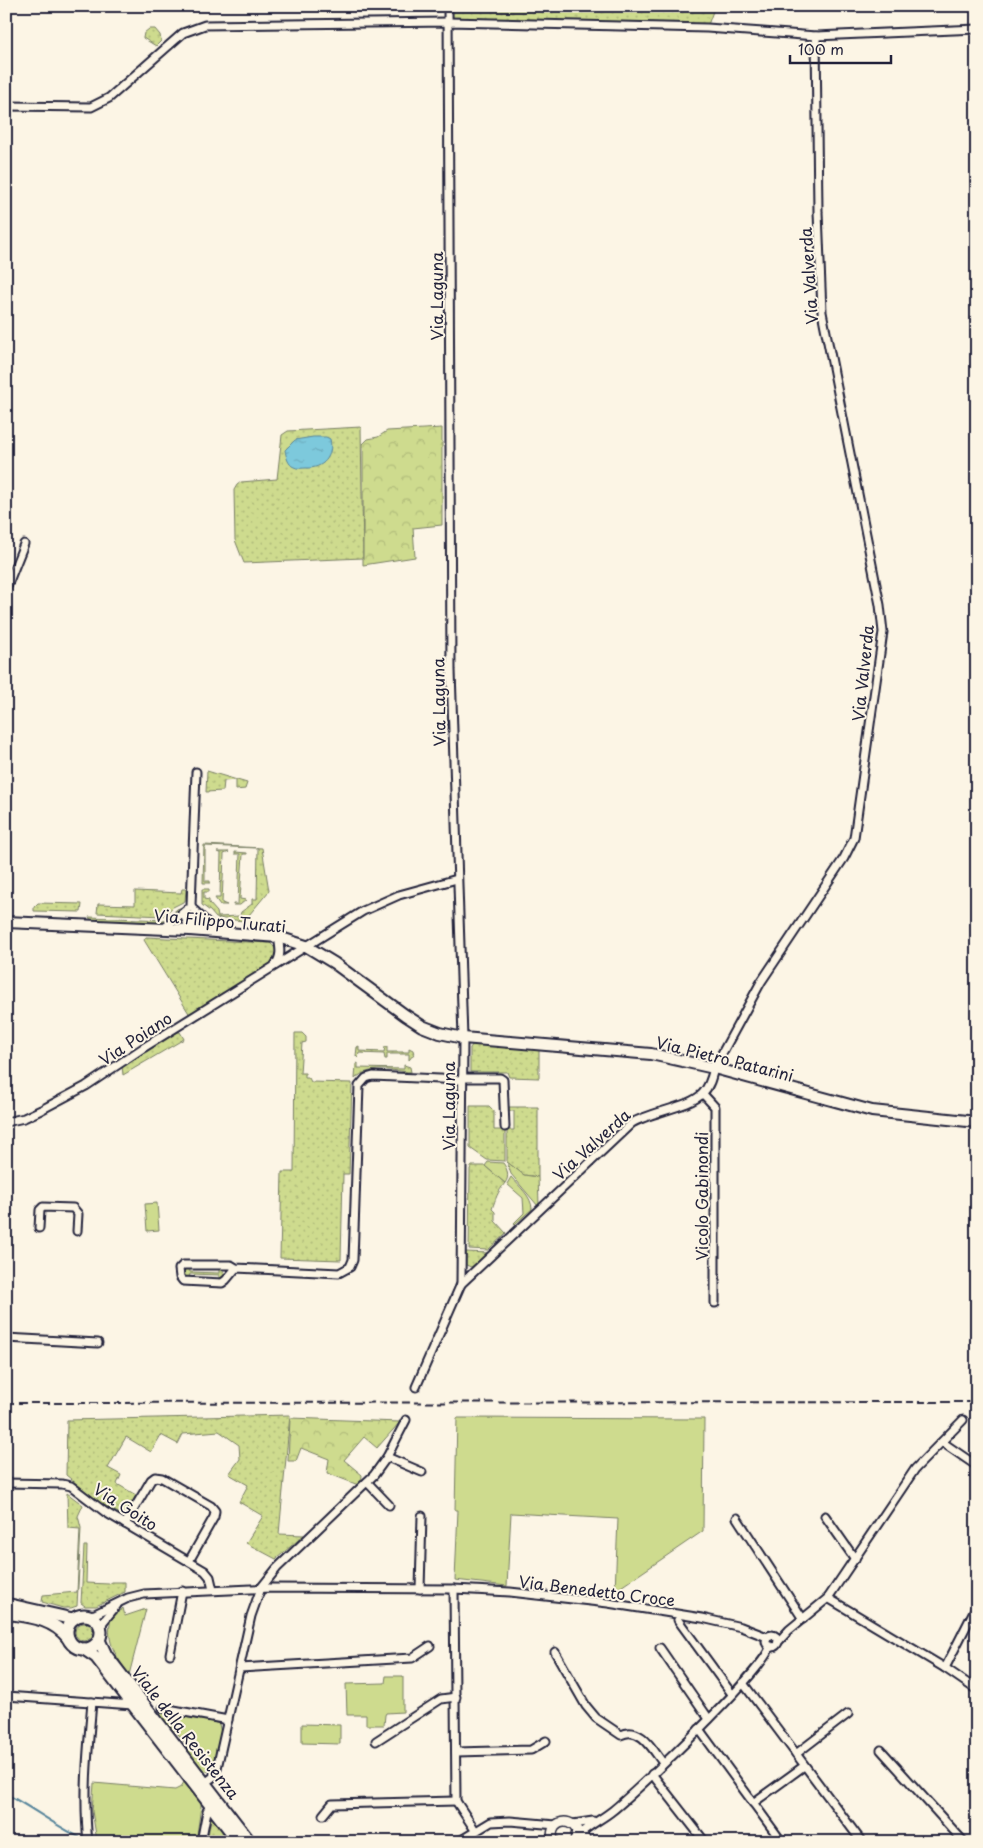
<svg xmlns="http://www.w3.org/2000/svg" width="983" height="1848" font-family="'Playpen Sans',sans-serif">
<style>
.grass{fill:url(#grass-dots);stroke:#787e64}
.forest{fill:url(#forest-crowns);stroke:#787e64}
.green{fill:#cedb8e;stroke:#787e64}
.water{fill:url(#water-ripples);stroke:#59869c}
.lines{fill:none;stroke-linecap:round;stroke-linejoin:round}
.stream{stroke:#59869c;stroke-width:2}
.minor-casing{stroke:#22223b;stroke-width:11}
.tertiary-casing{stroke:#22223b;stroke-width:12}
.secondary-casing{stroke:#22223b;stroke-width:14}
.primary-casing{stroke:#22223b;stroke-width:15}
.minor{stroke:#fcf5e5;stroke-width:7}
.tertiary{stroke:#fcf5e5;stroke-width:9}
.secondary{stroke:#fcf5e5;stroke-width:10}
.primary{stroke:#fcf5e5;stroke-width:11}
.rail{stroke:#22223b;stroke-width:2;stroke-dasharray:8 4;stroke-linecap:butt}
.labels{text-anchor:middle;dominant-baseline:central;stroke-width:4;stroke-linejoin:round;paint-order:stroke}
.street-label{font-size:16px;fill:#22223b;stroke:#fcf5e5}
</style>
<defs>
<pattern id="grass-dots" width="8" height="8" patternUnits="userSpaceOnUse" patternTransform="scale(1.25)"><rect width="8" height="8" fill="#cedb8e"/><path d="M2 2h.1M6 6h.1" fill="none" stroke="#b1bc7b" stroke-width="1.8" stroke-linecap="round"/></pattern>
<pattern id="forest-crowns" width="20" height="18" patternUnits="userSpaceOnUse" patternTransform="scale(1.25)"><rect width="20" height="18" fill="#cedb8e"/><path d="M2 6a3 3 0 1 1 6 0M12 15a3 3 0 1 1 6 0" fill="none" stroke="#b1bc7b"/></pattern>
<pattern id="water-ripples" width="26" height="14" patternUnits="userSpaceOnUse" patternTransform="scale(1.25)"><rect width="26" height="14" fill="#7dc9dc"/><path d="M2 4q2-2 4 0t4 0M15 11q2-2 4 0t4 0" fill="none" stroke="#6cacbe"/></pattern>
</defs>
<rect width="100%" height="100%" fill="#fcf5e5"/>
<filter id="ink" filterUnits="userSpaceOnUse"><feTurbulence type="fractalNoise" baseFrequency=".02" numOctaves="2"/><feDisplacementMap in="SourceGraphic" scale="10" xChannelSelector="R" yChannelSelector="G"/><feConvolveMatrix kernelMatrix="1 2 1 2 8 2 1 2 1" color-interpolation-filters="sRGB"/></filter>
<g filter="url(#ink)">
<g class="grass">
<path d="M449,6H715L706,30L448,19Z"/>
<path d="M149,29H155L160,35L161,41L156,46L143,38L144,33Z"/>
<path d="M361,427L363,558L244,563L235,540L234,490L237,485L241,482L277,479L282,435L288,431Z"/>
<path d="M207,771L247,783L245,789L236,790V780L224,781L223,791L206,792Z"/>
<path d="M204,845L262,848L269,891L244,921L216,918L210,911L202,905V889H209V892H204V899L209,900V903L217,912L218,917L240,916L241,912L252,904V899H257L258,848L205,846V881H210V883H203Z"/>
<path d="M217,852H229L224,854L222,903L227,905H220L215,898H220L221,853Z"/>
<path d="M235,852L247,853V854H243L240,899L246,900L240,905H233V904H238L240,854H235Z"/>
<path d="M182,889H186L185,901L173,907L163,916L97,913L98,904L135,905V891L181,893Z"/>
<path d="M38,903L82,904L81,912L34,911V907Z"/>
<path d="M185,906L169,921L164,923L91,920L89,917L165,920L177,909Z"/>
<path d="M146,937L270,943C278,949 278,957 271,964L190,1015L144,940Z"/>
<path d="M177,1032H180L184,1039L123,1075L122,1066Z"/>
<path d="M295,1033H302L306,1037V1042L302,1043L300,1073H305V1078H309L311,1082L352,1083L349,1174H343L341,1260L280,1258L282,1172H294Z"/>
<path d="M473,1044L539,1049V1078L509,1077L507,1072H470V1048Z"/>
<path d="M359,1046V1051L384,1052L385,1047H387V1052H409V1048L413,1050L414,1054L409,1060V1054H387V1059H385L384,1054L359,1053L358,1058L356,1056L357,1047Z"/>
<path d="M358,1063V1068L404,1069V1065L410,1067L411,1072C394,1071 368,1065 355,1079L356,1064Z"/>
<path d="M470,1106H489L494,1111V1130H505V1161L487,1160L470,1148Z"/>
<path d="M509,1107H538V1177L524,1175L507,1162V1130H514V1111H509Z"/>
<path d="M472,1166H485L505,1183C497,1193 496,1198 492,1209L495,1212V1221L506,1233L488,1250L469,1249L470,1169Z"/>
<path d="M466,1252L489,1253L471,1267L466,1265Z"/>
<path d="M189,1267L190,1272L219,1273V1268H221L225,1274L223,1278L219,1280V1275L190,1274L189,1279H187L183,1273L185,1269Z"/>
<path d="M290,1415L279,1534L304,1535L276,1559L246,1543L263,1516L239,1502L248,1485L229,1474L240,1459L239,1445L219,1431L183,1434L178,1444L161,1435L151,1452L126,1437L108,1468L121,1475L117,1484L136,1495L124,1516L100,1503L66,1475L67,1420Z"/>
<path d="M67,1493L83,1505L78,1516L81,1528L77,1606L71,1608H63L42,1602L43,1595L77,1592L80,1529L68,1528Z"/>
<path d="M84,1546H87L86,1583L109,1584L112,1582H125V1592L96,1606H85L81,1603Z"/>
<circle cx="84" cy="1632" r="9"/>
<path d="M211,1818H213L231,1842H207Z"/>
</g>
<g class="forest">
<path d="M442,428V525L413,528L415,557L363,565V444L368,439L378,437L387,431Z"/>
<path d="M290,1418L400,1422L377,1448L364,1437L344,1460L362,1475L361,1486L327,1473L329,1459L301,1448L296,1461H288Z"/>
</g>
<g class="green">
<path d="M488,1162L503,1163C507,1168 510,1177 505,1183L485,1166Z"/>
<path d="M507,1162L524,1175L538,1177L539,1204L538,1206L511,1174Z"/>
<path d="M511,1177C519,1186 532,1197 532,1209L515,1224L514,1223L524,1213L523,1198L507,1184Z"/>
<path d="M157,1203L159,1230L147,1231L145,1204Z"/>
<path d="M457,1418L704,1419L703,1531L615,1591L618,1519L511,1513L507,1586L455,1580L458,1510H455Z"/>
<path d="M123,1608L125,1616L146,1609L129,1675C117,1657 105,1642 111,1619Z"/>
<path d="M386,1676H403V1712L386,1713L385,1715L384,1725H366V1715H347L346,1684L385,1683Z"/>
<path d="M161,1713L213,1722L219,1724L221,1733L211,1772L202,1770L190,1756L184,1741L179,1735L157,1714Z"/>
<path d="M302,1724L340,1725V1744L302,1743Z"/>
<path d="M184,1782L200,1801L201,1806L196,1842L97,1841L92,1811L94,1783L175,1790L181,1787Z"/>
</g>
<path class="water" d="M313,437H326L330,439C334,456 323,469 306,468C303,468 297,469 294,467C288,465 286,456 285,450L295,440Z"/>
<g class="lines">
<path class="stream" d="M6,1794C31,1807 53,1824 79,1837"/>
<g class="minor-casing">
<g id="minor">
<path d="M6,106L91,107L109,98L183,33L205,25L448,22L707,28L816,36L977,29"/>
<path d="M6,589L24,544"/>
<path d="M187,909L185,917L190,930"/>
<path d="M195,911L217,932"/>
<path d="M163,929L186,910"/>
<path d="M190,930C195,920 197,914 191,905L196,772"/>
<path d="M275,965C282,956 280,948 278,937"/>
<path d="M462,1078H500L503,1080L505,1127"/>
<path d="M703,1094L715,1107V1303"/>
<path d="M6,1122L24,1118L41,1110L86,1086L143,1048L363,911L399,895L457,879"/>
<path d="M39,1228L40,1210L43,1207L73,1208L78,1214L77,1231"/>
<path d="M236,1268L226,1280L222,1283L183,1281L180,1277L179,1269L183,1265H231L236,1268L339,1273L350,1267L353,1260L359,1086L366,1078L373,1076L462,1080"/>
<path d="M461,1284L632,1123C650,1112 691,1107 703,1093C710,1086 712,1076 714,1068L761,982L844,858L854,838L883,632L880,605L822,312L818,212L816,36"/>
<path d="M6,1338L98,1343"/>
<path d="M416,1387L461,1284L463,1038L451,670L448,6"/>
<path d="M942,1442L977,1466"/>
<path d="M387,1457L422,1472"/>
<path d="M367,1482L389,1505"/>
<path d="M6,1483L62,1484L71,1486L105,1512L205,1571L210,1577L213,1590"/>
<path d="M825,1516L855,1559"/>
<path d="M737,1518L803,1619"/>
<path d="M125,1524L151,1480L155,1477L162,1478L211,1506L215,1511L214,1517L189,1561"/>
<path d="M420,1589L422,1516"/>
<path d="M454,1589L456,1801L475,1830"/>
<path d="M828,1598L945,1668L977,1690"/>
<path d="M89,1615L95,1614L128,1598L144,1594L271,1588L454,1589L510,1592L608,1603L702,1618L741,1627L767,1637"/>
<path d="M678,1620L732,1694"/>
<path d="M101,1629L103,1622L117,1605"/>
<circle cx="772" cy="1641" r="6"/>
<path d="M778,1642L789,1630L828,1598L915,1469L963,1420"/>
<path d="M660,1648L709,1719"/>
<path d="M555,1652L586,1706L596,1718L621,1735C640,1725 653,1750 663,1763"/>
<path d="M170,1654L182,1591"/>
<path d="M240,1668L412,1658L430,1646"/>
<path d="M945,1668L977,1605"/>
<path d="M743,1683L862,1842"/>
<path d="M6,1696L133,1705"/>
<path d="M163,1708L228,1720"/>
<path d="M699,1729L782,1842"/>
<path d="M376,1741L441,1699L456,1697"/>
<path d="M881,1750L964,1842"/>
<path d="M456,1752L531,1750L546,1741"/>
<path d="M796,1754L848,1714"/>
<path d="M652,1774L705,1842"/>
<path d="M205,1783L213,1777L217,1768L251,1616L261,1588L277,1568L374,1475L387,1457L406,1420"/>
<path d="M753,1803L804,1766"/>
<path d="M323,1815L332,1804L456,1801"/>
<path d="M573,1824L593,1821"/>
<path d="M581,1833C591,1824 602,1819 612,1811C636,1792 768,1667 770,1646"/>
<path d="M88,1842C83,1795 88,1749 92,1702"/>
<path d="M201,1842L207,1811L211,1805"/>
<path d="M458,1842L491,1822L510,1821L556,1825"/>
</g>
</g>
<g class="tertiary-casing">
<g id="tertiary">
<path d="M577,1838L581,1833L587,1842"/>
<path d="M554,1842C546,1824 568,1814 577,1830L575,1842"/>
</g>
</g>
<g class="secondary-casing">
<path id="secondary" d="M6,922L190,930L278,937L306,946L334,963L405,1015L422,1026L440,1033L463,1038L651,1054L714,1068L872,1111L977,1122"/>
</g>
<g class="primary-casing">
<g id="primary">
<path d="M6,1604L73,1619"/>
<path d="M6,1613C30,1617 52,1618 68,1638"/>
<circle cx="84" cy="1632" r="17"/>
<path d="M99,1640L106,1655L250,1842"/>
<path d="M84,1649L96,1657L239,1842"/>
</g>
</g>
<use href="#minor" class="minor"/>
<use href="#tertiary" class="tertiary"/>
<use href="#secondary" class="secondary"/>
<use href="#primary" class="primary"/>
<path class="rail" d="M6,1403L977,1402"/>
</g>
</g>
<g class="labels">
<g class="street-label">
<text transform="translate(808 276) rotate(-94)">Via Valverda</text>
<text transform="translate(436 296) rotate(-90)">Via Laguna</text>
<text transform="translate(862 673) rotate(-84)">Via Valverda</text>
<text transform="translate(438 702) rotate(-91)">Via Laguna</text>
<text transform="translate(220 920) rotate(5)">Via Filippo Turati</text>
<text transform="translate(135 1038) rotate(-33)">Via Poiano</text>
<text transform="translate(725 1058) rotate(14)">Via Pietro Patarini</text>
<text transform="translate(448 1106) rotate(-90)">Via Laguna</text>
<text transform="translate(591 1144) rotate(-42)">Via Valverda</text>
<text transform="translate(701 1196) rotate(-90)">Vicolo Gabinondi</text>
<text transform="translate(126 1506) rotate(33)">Via Goito</text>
<text transform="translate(597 1590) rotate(7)">Via Benedetto Croce</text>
<text transform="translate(186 1732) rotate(52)">Viale della Resistenza</text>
</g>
</g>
<rect width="983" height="1848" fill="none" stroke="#fcf5e5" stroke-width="25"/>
<rect x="12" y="12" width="958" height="1823" fill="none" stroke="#22223b" stroke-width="2" filter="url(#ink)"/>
<path d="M790 55v8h101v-8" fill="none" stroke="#22223b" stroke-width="2.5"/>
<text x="798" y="55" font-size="15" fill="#22223b" stroke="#fcf5e5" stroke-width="4" paint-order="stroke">100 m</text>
</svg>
